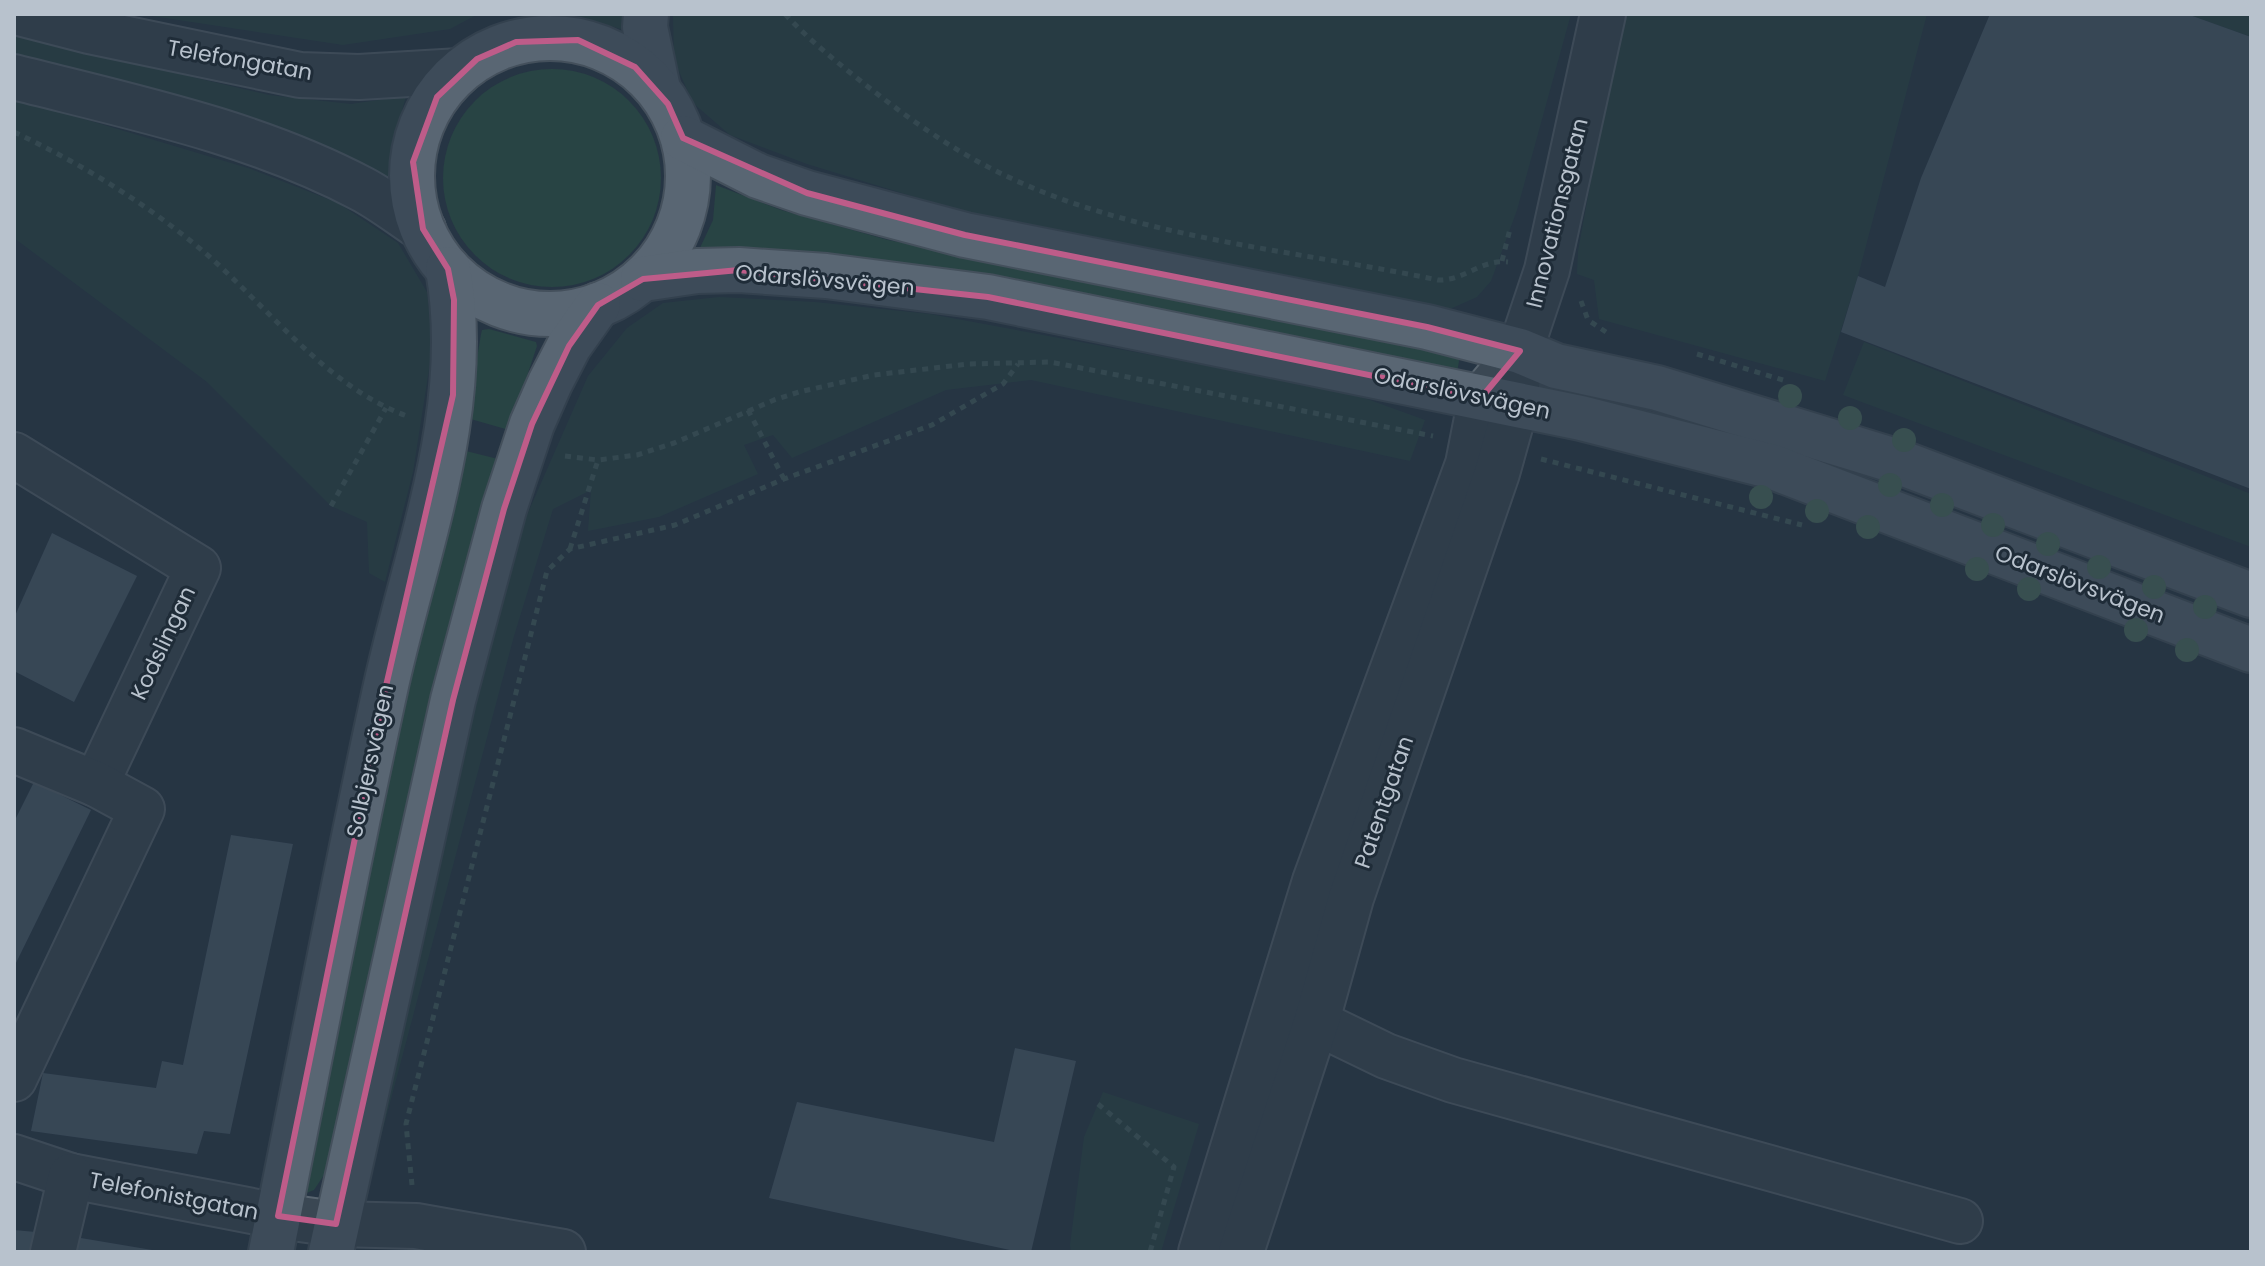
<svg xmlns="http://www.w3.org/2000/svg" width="2265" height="1266" font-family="Poppins,sans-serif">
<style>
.green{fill:#284444}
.building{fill:#4c5d6c}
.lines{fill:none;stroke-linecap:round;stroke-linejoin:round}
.minor-casing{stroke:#596570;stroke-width:48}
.major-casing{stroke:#44505c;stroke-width:48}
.path{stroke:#466061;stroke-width:5;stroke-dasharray:6 6;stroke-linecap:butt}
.minor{stroke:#3a4753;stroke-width:44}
.major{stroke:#596673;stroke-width:44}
.tree{fill:#4e6f5f}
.marked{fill:none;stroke:#be5c89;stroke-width:6;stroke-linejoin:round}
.labels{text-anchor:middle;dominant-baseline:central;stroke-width:6;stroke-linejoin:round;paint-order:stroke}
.street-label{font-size:22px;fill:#b8c2cd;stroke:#1f2c38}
</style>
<rect width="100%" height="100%" fill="#263544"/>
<g class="green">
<path d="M139,14H478L450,29L343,45Z"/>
<path d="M571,14H624V30Z"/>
<path d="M673,14H1571L1517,210L1491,281L1477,297L1450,309L1401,305L1010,226L807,164L730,135L693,103L674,60Z"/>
<path d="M1624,14H1927L1858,276L1825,381L1599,319L1594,280L1577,274L1578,251L1617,39Z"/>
<path d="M2187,14H2251V37Z"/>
<path d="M14,35L269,95L351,104L406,96L390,156L388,183L14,59Z"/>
<circle cx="552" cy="178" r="109"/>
<path d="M14,98L251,169L338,203L398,243L427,292L433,344L413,472L385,582L369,573L367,522L331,506L207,382L14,238Z"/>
<path d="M716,185L781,210L888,240L1460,355L1457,373L699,250L713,220Z"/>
<path d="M719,297L815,302L930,314L1345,391L1425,420L1410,461L1031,380L946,390L792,458L773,435L744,445L758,474L659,517L588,531L591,490L553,509L514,636L375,1159L421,926L454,779L520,531L588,376L627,328L663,303Z"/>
<path d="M489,329L536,342L537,346L509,430L467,418L481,334L482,330Z"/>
<path d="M1864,342L2251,494V547L1843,395Z"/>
<path d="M462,450L498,459L328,1169L314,1190L304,1194L365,860Z"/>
<path d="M1103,1092L1199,1124L1161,1252H1071L1070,1245L1084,1137Z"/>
</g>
<g class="building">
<path d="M1990,14H2187L2251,37V489L1841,332L1858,276L1885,287L1921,178Z"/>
<path d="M52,533L137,576L74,702L14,671V618Z"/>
<path d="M34,782L91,810L14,967V822Z"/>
<path d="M231,835L293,844L230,1134L204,1131L197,1154L31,1131L43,1073L156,1088L162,1061L183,1065Z"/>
<path d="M1015,1048L1076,1061L1031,1252H1019L769,1198L797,1102L994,1142Z"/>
<path d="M14,1230L57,1234L164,1252H14Z"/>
</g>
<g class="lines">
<g class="minor-casing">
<g id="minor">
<path d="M23,14L89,31L300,75L359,77L460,71"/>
<path d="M14,77C132,107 254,132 362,189C383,200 403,216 423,229"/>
<path d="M14,455L198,568L96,784"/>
<path d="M14,750L96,784L142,809L14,1079"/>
<path d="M1291,1010L1386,1056L1453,1080L1960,1221"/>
<path d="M14,1157L71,1176L278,1216L336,1224L416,1226L563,1252"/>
<path d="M53,1252L71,1176"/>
<path d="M1201,1252L1315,881L1468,464L1481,398L1520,351L1547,270L1603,14"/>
<path d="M1241,1252L1317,1020L1351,898L1497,473L1516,405L1518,366"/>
</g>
</g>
<g class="major-casing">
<g id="major">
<path d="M646,14L645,27L658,89"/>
<circle cx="550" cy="176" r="138"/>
<path d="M683,138L758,176L807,193L965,235L1427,327L1520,351L1556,366L1657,388L1902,463L2251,595"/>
<path d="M643,279L697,271L739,270L826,276L988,297L1581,418L1773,467L2251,650"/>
<path d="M271,1252C309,1064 344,877 385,690C415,551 473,413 448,269"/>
<path d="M331,1252L453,700L504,509L532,424L550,383L569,346L598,305"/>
</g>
</g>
<g class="path">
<path d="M785,14C810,41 838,63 867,86C908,118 951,149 998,172C1130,238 1295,250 1438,280C1464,281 1481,259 1508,262"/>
<path d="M14,132C82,164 147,204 204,252C268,307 327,387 407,416"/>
<path d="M1502,261L1510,229"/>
<path d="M1581,301L1588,320L1606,332"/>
<path d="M1697,354L1783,380"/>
<path d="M748,410L784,479"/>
<path d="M565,456L598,460L637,455L674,443L774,400L799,392L874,375L968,364L1050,362L1433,436"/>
<path d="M1541,459L1802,525"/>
<path d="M331,506L386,408"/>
<path d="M570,549L598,460"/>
<path d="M1098,1104L1174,1167L1150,1252"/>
<path d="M412,1185L406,1124L547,571L570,549L675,525L784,479L932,425L1003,384L1018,364"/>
</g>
<use href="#minor" class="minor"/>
<use href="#major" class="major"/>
</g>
<g class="tree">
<circle cx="1790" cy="396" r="12"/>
<circle cx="1850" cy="418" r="12"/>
<circle cx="1904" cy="440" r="12"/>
<circle cx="1890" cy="485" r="12"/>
<circle cx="1761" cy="497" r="12"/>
<circle cx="1942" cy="505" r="12"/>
<circle cx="1817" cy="511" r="12"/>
<circle cx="1993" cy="525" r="12"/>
<circle cx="1868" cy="527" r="12"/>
<circle cx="2048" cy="544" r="12"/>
<circle cx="2099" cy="567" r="12"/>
<circle cx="1977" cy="569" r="12"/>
<circle cx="2154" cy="587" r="12"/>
<circle cx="2029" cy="589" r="12"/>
<circle cx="2205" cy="607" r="12"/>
<circle cx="2136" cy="630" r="12"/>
<circle cx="2187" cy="650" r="12"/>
</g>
<path d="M0 0H2265V1266H0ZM578,40L635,67L668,104L683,138L807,193L965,235L1427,327L1520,351L1481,398L988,297L739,270L643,279L598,305L569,346L532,424L504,509L453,700L336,1224L278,1216L386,686L453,395L454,300L448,269L423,229L413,162L437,97L477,59L516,42Z" fill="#263544" fill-opacity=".55" fill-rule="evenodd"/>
<path class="marked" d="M578,40L635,67L668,104L683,138L807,193L965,235L1427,327L1520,351L1481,398L988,297L739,270L643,279L598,305L569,346L532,424L504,509L453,700L336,1224L278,1216L386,686L453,395L454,300L448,269L423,229L413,162L437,97L477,59L516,42Z"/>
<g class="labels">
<g class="street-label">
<text transform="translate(240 60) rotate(10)">Telefongatan</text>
<text transform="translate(1557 213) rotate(-76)">Innovationsgatan</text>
<text transform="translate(825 280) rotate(5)">Odarslövsvägen</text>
<text transform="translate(1462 393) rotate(12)">Odarslövsvägen</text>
<text transform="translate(2080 584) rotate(21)">Odarslövsvägen</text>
<text transform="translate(163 643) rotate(-65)">Kodslingan</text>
<text transform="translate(370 761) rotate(-78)">Solbjersvägen</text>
<text transform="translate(1384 802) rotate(-71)">Patentgatan</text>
<text transform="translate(174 1196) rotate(11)">Telefonistgatan</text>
</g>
</g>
<rect width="2265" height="1266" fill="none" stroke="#b8c2cd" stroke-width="32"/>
</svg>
